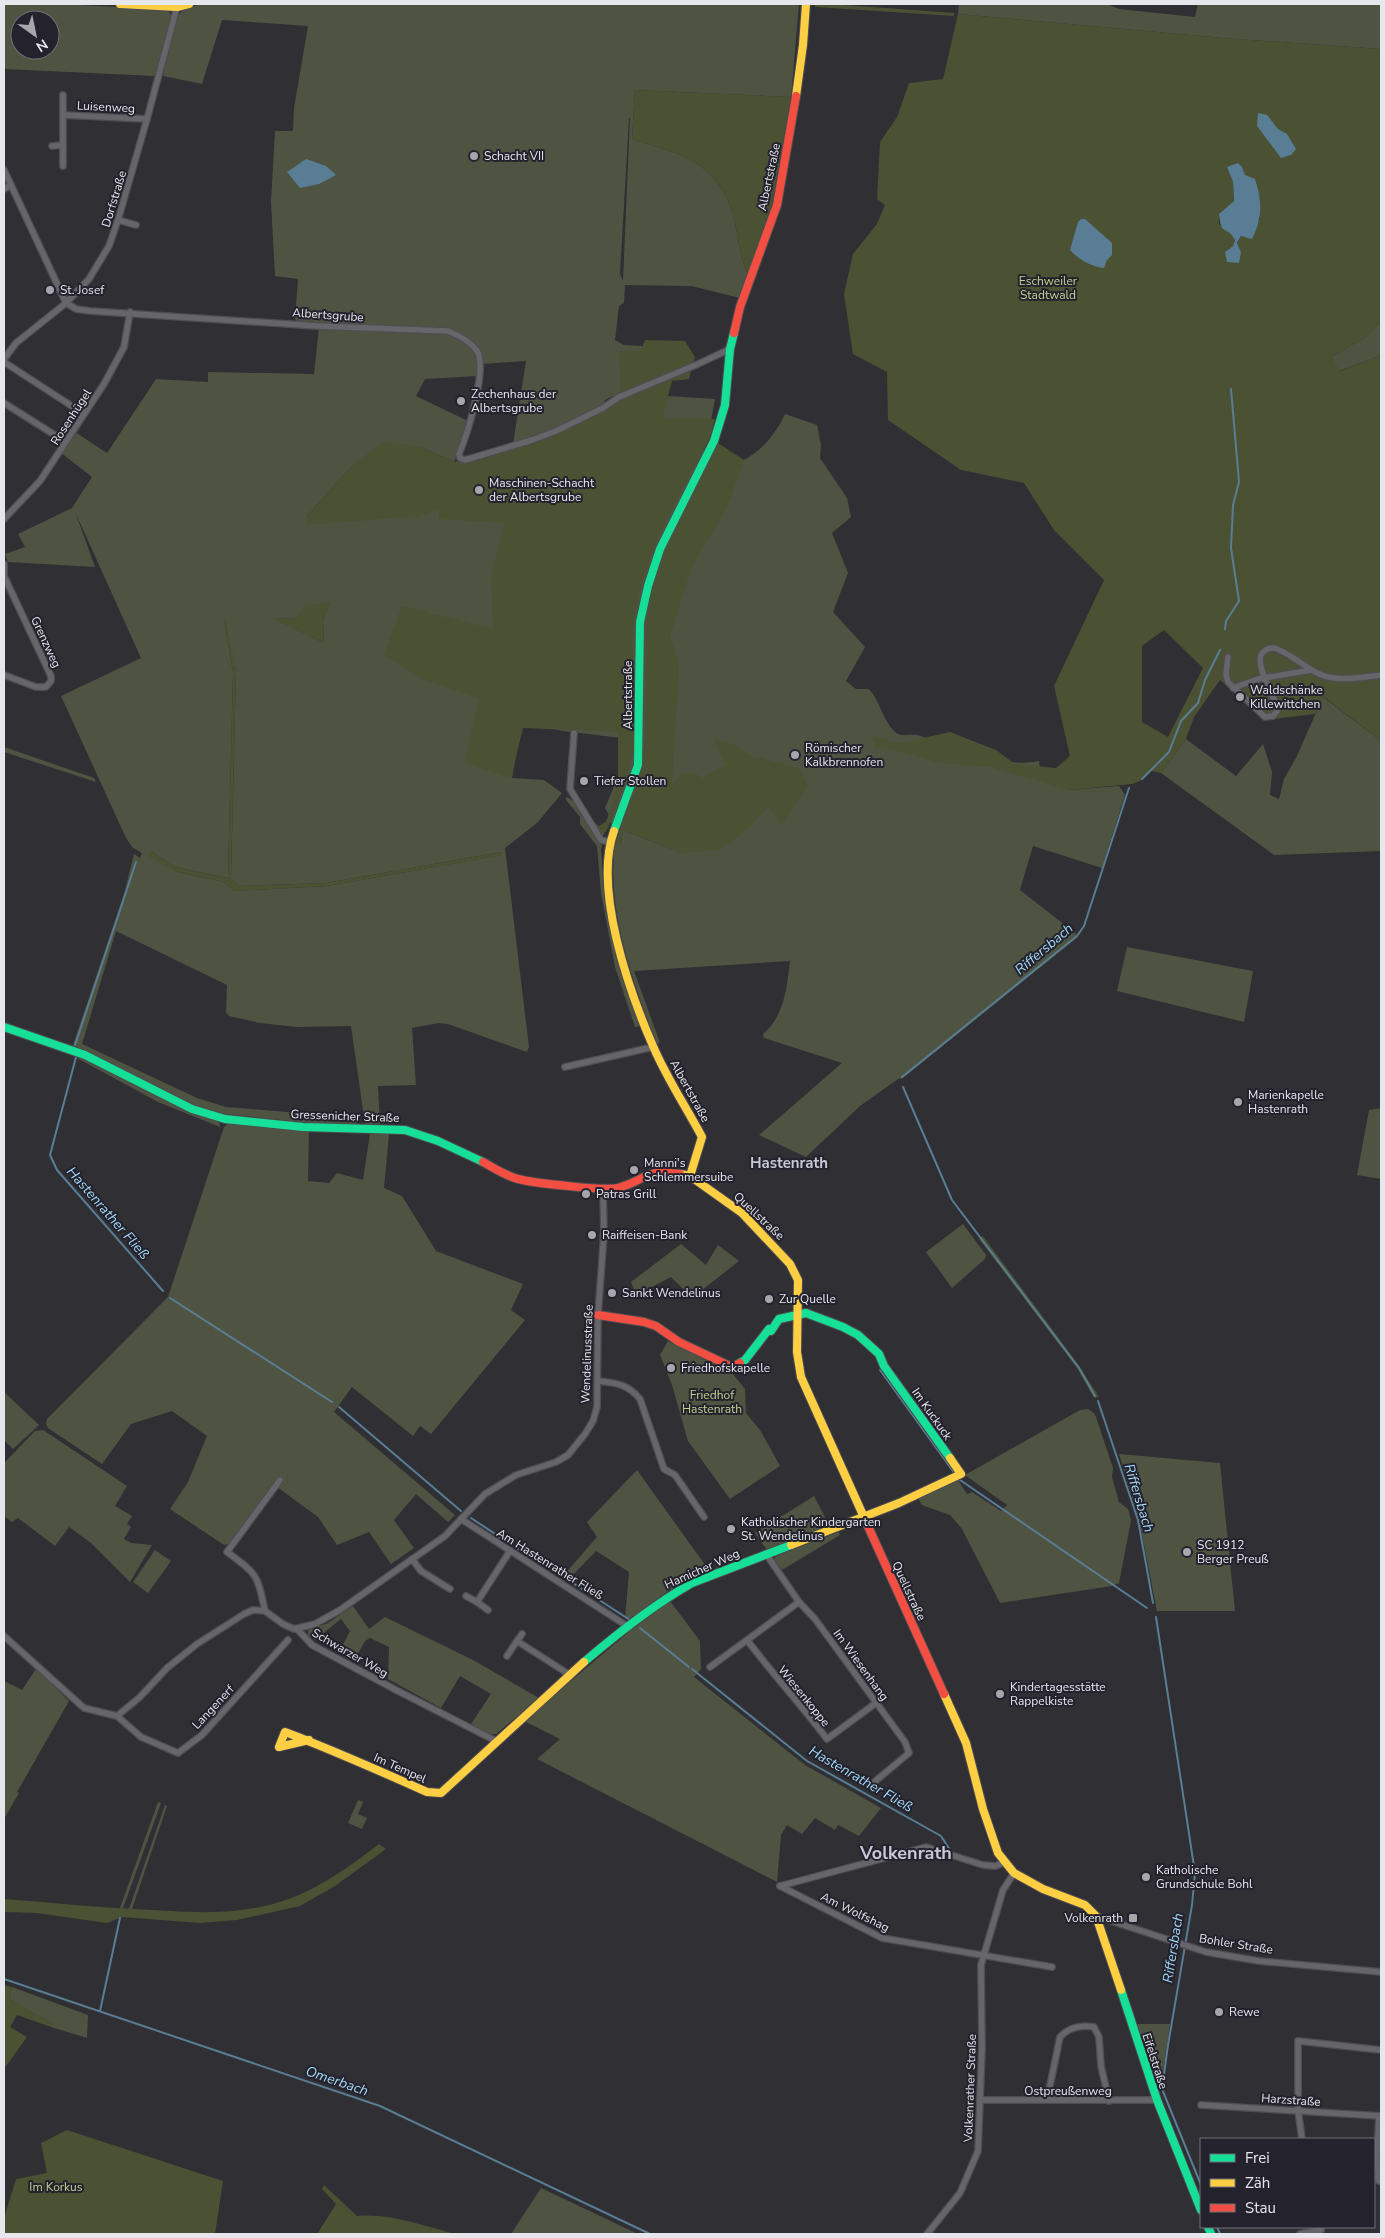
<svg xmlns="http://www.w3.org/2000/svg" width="1385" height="2238" font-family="'Nunito Sans',sans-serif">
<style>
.green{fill:#4f5442;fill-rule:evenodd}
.forest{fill:#4b5233;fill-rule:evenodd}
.water{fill:#597d94}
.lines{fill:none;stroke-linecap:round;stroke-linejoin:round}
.stream{stroke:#597d94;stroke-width:2}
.street-casing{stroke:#4d4d52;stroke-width:8}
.fast-casing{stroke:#4d4d52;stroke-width:10}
.slow-casing{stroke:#4d4d52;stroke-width:10}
.jam-casing{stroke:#4d4d52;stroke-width:10}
.street{stroke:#66656a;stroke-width:5.5}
.fast{stroke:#16e098;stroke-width:8}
.slow{stroke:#ffcf43;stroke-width:8}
.jam{stroke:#f24e42;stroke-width:8}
.poi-dot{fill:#a6a6ac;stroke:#23222d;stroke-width:2}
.labels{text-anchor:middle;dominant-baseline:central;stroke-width:4;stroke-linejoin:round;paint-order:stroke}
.street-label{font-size:12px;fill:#e6e6ed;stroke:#23222d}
.poi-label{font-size:12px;fill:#e6e6ed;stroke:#23222d;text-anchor:start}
.park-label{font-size:12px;fill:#c2d291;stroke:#23222d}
.water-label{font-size:14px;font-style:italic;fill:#a4d8f8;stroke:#23222d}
.quarter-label{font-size:15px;font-weight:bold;fill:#c8c7d5;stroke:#23222d}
.district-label{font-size:18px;font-weight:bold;fill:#c8c7d5;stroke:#23222d}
</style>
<rect width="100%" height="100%" fill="#2f2f34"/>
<g class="green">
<path d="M4,4H54L167,9L171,15L170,20L155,76L4,69ZM20,20H50V50H20Z"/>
<path d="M201,4H799L791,97L635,90L632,139C649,145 679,152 693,161C714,174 729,195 734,219C739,238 739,257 748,274L740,298L691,286L625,285L624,303L619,306L615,340L624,345L675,348L667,396L715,399L709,432L701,449L742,461C762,451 775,435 785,414L817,425L821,445L820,458L847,498L851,517L832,533L848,573L833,612L865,647L846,681L856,689H869C880,701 883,721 895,732C904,740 917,728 931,743C962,751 1009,768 1039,761L1041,776L1069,790L1119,786L1125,795L1102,868L1033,846L1020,890L1079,936L903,1078L898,1079L860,1106L806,1157L759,1135L842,1063L764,1038L763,1034C784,1017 787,987 790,961L634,971L660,1043L657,1044C633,983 606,910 615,844H621L623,830L681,853L606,821L609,815L605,808L626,758L630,739L563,731L522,722L512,778L544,780L562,793L538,822L505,848L529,1047L527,1052L448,1024L438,1023L412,1028L416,1085L378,1086L380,1124H365L351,1026L296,1027L260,1023L229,1016L226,1012L227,985L116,931L82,1044L197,1098L226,1107L359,1118L356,1124L309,1123L225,1114L194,1105L73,1045L124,894L134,854L140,858L142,853L133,848L126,838L61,696L141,658L76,514L95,567L8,562L5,554L25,547L18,534L72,508L92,477L61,453L75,432L107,453L156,379L208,382V372L314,374L319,327L448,334C471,342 479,353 477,376L425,379L416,396L468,421L465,435L454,462L419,446L353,465L307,516V525L559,432L613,404V396L605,400L602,406L555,430L513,444L526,361L483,364L468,339L448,328L298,322L295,319L298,279L275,276L271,202L275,131H293L294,108L308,26L222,20L202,84L163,76C167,61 170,22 182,11C187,7 195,6 201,4ZM629,118H630L623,281L620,274ZM330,603L323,620L324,643L275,619L296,618ZM224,621L236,671L231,878L238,886L326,883L502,852V855L327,886L234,891L224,882L174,871L151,851L174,867L228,878L233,672Z"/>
<path d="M959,4H1106L1119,9L1195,17L1198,4H1381V49L1223,38L958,14Z"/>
<path d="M1381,321V353L1377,357L1339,371L1331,357L1366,337Z"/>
<path d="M1323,697L1381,741V851L1274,855L1161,773L1186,739L1236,776L1263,744L1272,772L1270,795L1279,799L1284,779L1296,758Z"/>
<path d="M4,747L94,778L96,782L4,752Z"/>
<path d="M566,797C576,798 594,834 602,843L601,849L604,892L619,966L640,1026L635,1027L615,967L601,893L597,846L580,824V817L566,800Z"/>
<path d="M1127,947L1253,971L1244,1022L1117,991Z"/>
<path d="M78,1056L161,1098L219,1120L220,1127L158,1102L77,1058Z"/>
<path d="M1381,1108V1179L1357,1175L1369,1110Z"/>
<path d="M229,1123L309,1130L308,1181L329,1183L337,1173L363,1180L370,1133L389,1134L384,1188L402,1196L436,1251L523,1284L511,1310L525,1320L431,1434L420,1426L413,1436L352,1387L334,1412L455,1515L448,1522L416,1494L394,1520L414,1548L391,1564L369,1532L337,1545L318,1517L277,1487L232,1543L224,1545L170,1509L188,1482L207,1436L172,1411L131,1424L102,1464L48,1428L46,1424L47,1419L168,1297L224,1127Z"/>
<path d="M963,1224L986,1255L985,1259L952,1288L926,1252Z"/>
<path d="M681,1244L706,1265L718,1245L739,1261L692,1298L671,1277L636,1295L631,1282Z"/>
<path d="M668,1341L732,1373L745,1389L746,1413L760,1430L780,1466L730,1499L688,1441L672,1385L660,1355Z"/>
<path d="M4,1392L39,1425L13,1449L4,1440Z"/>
<path d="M1088,1409L1095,1414L1113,1468L1112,1477L1119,1502L1128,1509L1131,1521L1119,1583L1112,1586L1000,1603L962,1529L950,1515L922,1505L918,1498L958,1480L967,1494L972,1492L1001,1511L1007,1505L965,1475L1080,1410Z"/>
<path d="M43,1430L127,1486L115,1506L132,1516L127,1524L131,1527L124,1539L131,1543L152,1545L130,1582L91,1543L69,1527L55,1546L18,1518L12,1522L4,1516V1463L35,1431Z"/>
<path d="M1119,1454L1220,1463L1235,1611H1157L1139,1520Z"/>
<path d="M637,1470L708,1569L706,1573L667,1592L631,1618L625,1619L629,1572L596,1551L569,1579L564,1575L597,1537L587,1522Z"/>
<path d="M814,1496L829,1525L767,1550L755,1533Z"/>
<path d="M839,1532L840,1535L782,1570L774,1559L776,1556Z"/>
<path d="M155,1550L171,1561L148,1593L133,1582Z"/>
<path d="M670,1601L700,1641L701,1669L694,1677L805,1765L881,1808L859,1836L838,1825L835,1830L815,1818L802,1834L787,1825L781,1835L777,1882L537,1759L560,1739L524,1721L631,1630Z"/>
<path d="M353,1606L369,1629L385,1617L473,1660L539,1698L496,1734H490L471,1724L491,1694L460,1676L441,1708L388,1679L389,1647L370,1638L365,1641L354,1661L339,1652L350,1631L341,1619L315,1640L308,1635V1630L328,1623Z"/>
<path d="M36,1669L69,1701L17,1792L19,1793L4,1819V1681L22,1690Z"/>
<path d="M358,1800L363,1802L358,1814L367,1818L362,1829L348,1823Z"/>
<path d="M158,1802L161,1803L123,1908H120Z"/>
<path d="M165,1805L167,1806L132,1909H129Z"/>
<path d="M12,1987L88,2015L87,2038L51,2027L53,2024L9,1999Z"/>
<path d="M1137,2024H1170L1161,2085L1158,2086Z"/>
<path d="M541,2188L638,2234H511Z"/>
</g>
<g class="forest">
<path d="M815,4H830L954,13V16L815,7Z"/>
<path d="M958,14L1223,38L1381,49V321L1366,337L1331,357L1340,371L1377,357L1381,353V741L1324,697L1315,714L1266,720L1220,680L1194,717L1186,739L1161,773L1152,771L1140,781L1132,784L1069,790L990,767L940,763L891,749L875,748L872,736L900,743L950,732L996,750L1015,764L1056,768L1070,756L1054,686L1104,580L1054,530L1024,483L961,470L888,420L887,372L853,354L844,294L853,254L877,224L885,205L877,199L880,142L897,117L909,83L943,79ZM1227,167H1242L1260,218L1252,238L1241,236L1237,244L1241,252H1225L1233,246L1235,240L1233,235L1219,224V214L1234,201L1233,182ZM1164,630L1203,668L1168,737L1142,722V646Z"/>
<path d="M635,90L791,97L772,204L748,274C739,257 739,238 734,219C729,195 714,174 693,161C679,152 649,145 632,139Z"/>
<path d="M645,340L685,341L695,357L689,379L672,381L662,418L715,419L710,438C679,496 642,556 634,623C629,661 638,700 635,737C632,769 619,798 608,828L602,837L588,817L599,826L607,821L618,780V732L523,728L511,778L465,763L479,698L426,681L384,655L402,606L493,629L491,576L505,523L439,519V509L419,516L307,525V516L353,465L383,442L419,446L454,462L513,443V447L532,442L621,398L619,351H641Z"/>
<path d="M718,443L744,460L727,508L692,566L670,636L679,664L672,785L682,773H695L702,778L725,765L714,740L736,745L749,755L799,768L808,786L781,825L769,806L748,829L719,850L681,853L623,830L621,845L615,844L642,766L645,736L646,624L653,586L664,549Z"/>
<path d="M331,602L323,620L324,643L274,619L296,618L305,605Z"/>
<path d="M226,620L236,671L231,878L238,886L326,883L502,852L503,855L327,886L234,891L224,882L174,871L148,856L151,851L174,867L228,878L233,672L224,621Z"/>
<path d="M983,1236L1080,1367L1099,1397L1094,1398L1077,1368L979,1239Z"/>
<path d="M379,1844L386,1849L335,1886L300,1906L237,1920L200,1923L122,1917L107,1923L37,1913L4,1912V1899C47,1902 90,1907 133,1909C184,1911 223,1917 273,1904C314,1893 346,1869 379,1844Z"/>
<path d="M4,1985L12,1987L9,1999L54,2024L51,2027L17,2015L10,2027L27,2037L4,2069Z"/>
<path d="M67,2130L223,2181L215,2234H4V2218L16,2179L47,2173L41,2143Z"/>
<path d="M324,2185L357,2216C390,2213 424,2226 455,2234H317L336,2204L322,2189Z"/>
</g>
<g class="water">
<path d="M1258,113L1267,115L1278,129L1287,134L1296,149L1291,155L1281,158L1257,126Z"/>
<path d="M306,159L326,166L336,175L319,184L300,188L287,172Z"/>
<path d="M1238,163L1242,167L1245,175L1255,179C1262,201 1263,217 1252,239L1241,236L1237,243L1241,252L1239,263L1227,262L1225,252L1233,246L1235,240C1227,225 1221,237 1219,214L1234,201L1233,182L1227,167Z"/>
<path d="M1081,219H1085L1112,243V255L1107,260L1104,268C1092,267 1078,259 1070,250L1078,222Z"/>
</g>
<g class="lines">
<g class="stream">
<path d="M1225,629L1226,621L1239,601L1231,548L1233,505L1239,482L1231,389"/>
<path d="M1142,779L1169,752L1181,721L1198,703L1205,680L1220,650"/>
<path d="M75,1045L136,862"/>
<path d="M76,1057L50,1155L57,1170L163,1291"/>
<path d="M902,1077L1077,936L1084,926L1129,788"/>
<path d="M903,1087L952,1200L1079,1368L1095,1396"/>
<path d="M170,1298L332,1402"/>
<path d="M880,1370L955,1474"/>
<path d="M1098,1401L1138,1520L1153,1603"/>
<path d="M339,1407L461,1511"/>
<path d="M960,1480L1147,1608"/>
<path d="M471,1518L509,1543"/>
<path d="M518,1549L546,1566"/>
<path d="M556,1572L630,1620"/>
<path d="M1156,1617L1195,1873L1192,1905L1168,2045L1162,2089L1201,2185"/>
<path d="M640,1628L689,1667"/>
<path d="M692,1669L807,1761L941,1836L950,1850"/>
<path d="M4,1979L380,2106L650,2234"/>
<path d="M100,2011L120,1918"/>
<path d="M1217,2227L1220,2234"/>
</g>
<g class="street-casing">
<g id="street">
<path d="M63,95V115"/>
<path d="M52,146L63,145"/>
<path d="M63,166V115L147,119"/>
<path d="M4,170L66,303"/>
<path d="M4,189L11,185"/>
<path d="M118,220L136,225"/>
<path d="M66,303L76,309L90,311L317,326L448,331C458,335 471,342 477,351C488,369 467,435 459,454L460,458L465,460L532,440L556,431L603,408L619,397L698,364L730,349"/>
<path d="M4,359L16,343L66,303L89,279L109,246L118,220L147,119L177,7"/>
<path d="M4,362L84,414"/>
<path d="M4,403L66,442"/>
<path d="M4,519L40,481L104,384L124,347L130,312"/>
<path d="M4,564V576L51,676V681L46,687H36L4,675"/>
<path d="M1228,657L1226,675L1228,682L1265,717L1273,716L1277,711C1275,693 1260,677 1260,659C1261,651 1269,646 1277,649C1296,656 1313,677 1335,678C1349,680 1367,677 1381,675"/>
<path d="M1233,688L1258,679L1311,670"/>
<path d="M574,733L570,789L601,840L610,842"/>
<path d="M565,1067L653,1047"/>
<path d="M598,1381C616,1383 628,1384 640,1399L664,1469L675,1475L704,1517"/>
<path d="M280,1480L227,1552C258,1575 257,1574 265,1611L283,1624L294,1629L315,1624L340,1610L445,1536L485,1494L516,1475L556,1462L568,1455L585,1434L593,1421L597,1407L598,1315L604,1233L603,1190"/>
<path d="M461,1519L627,1626"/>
<path d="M766,1554L799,1602L815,1619L905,1742L909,1753L873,1783"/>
<path d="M412,1559L421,1571L450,1589"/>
<path d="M466,1596L477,1602L510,1551"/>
<path d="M477,1602L488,1610"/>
<path d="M297,1629L312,1645L396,1690L496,1741"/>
<path d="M4,1636L84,1708L117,1716L141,1737L178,1753L202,1735L288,1640"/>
<path d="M747,1640C773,1674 801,1705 827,1739L876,1703"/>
<path d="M517,1641L522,1634"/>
<path d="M507,1656L517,1641L570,1675"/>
<path d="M710,1667L799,1602"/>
<path d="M117,1716L140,1697L167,1668L197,1644L244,1614L253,1610L265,1611"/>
<path d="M780,1886L882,1938L1052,1967"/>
<path d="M780,1886L926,1847L983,1865L995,1866L1004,1863"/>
<path d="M1096,1916L1206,1952L1259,1961L1381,1972"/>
<path d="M980,2100H1157"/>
<path d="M1047,2100L1060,2037C1069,2027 1081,2025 1094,2027L1099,2037L1101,2066L1109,2101"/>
<path d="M1201,2105L1381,2116"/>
<path d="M1302,2139L1298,2110V2041L1381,2050"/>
<path d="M1379,2181L1377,2159L1379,2116"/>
<path d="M927,2234L960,2193L978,2151L982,2048L981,1965L1003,1890L1014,1873"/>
<path d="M1300,2234L1321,2230"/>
</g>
</g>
<g class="fast-casing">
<g id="fast">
<path d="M614,831L638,765L640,622L648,586L660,549L714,441L725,405L730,349L734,333"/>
<path d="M4,1027L85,1055L192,1109L225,1119L303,1127L405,1130L438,1141L483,1162"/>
<path d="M740,1363L745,1360L769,1329L771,1331L779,1319L806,1313L843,1327L858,1335L879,1354L884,1366L950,1458"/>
<path d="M584,1662C618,1633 653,1605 692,1583L791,1545"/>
<path d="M1121,1990L1157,2100L1201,2210"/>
<path d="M1208,2227L1211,2234"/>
</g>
</g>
<g class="slow-casing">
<g id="slow">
<path d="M120,4L177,7L189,4"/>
<path d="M796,96L803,45L806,4"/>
<path d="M614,831C593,889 629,991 653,1046C666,1077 686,1107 702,1137L690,1176"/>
<path d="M680,1174L690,1176L742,1213L790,1264L798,1280L797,1352L801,1377L867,1524"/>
<path d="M791,1545L899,1503L961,1474L950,1458"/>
<path d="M944,1694L966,1743L983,1809L998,1853L1014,1873L1043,1889L1085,1905L1096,1916L1121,1990"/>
<path d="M309,1740L279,1747L285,1732C333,1750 380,1771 427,1792L441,1793L584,1662"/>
</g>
</g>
<g class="jam-casing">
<g id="jam">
<path d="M734,333L740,307L777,205L796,96"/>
<path d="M483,1162C494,1168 506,1176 518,1179C533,1183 605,1191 618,1188C647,1180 645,1168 680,1174"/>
<path d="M598,1315L644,1322L656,1326L679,1342L732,1367L740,1363"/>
<path d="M867,1524L944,1694"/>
</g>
</g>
<use href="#street" class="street"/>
<use href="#fast" class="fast"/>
<use href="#slow" class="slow"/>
<use href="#jam" class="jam"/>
</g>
<g class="poi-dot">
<circle cx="474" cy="156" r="5"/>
<circle cx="50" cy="290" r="5"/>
<circle cx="461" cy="401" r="5"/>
<circle cx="479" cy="490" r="5"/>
<circle cx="1240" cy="697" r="5"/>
<circle cx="795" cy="755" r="5"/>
<circle cx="584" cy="781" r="5"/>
<circle cx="1238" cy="1102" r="5"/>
<circle cx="634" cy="1170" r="5"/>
<circle cx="586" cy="1194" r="5"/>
<circle cx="592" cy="1235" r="5"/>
<circle cx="612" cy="1293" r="5"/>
<circle cx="769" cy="1299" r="5"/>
<circle cx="671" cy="1368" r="5"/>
<circle cx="731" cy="1529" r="5"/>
<circle cx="1187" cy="1552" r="5"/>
<circle cx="1000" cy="1694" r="5"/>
<circle cx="1146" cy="1877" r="5"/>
<rect x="1128" y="1913" width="10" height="10" rx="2.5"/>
<circle cx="1219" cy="2012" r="5"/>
</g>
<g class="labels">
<g class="street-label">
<text transform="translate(106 107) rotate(3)">Luisenweg</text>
<text transform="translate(769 177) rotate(-78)">Albertstraße</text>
<text transform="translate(114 199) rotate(-73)">Dorfstraße</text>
<text transform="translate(328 315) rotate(4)">Albertsgrube</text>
<text transform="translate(71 417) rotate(-57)">Rosenhügel</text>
<text transform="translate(46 642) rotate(65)">Grenzweg</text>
<text transform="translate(628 695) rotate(-90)">Albertstraße</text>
<text transform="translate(690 1091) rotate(61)">Albertstraße</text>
<text transform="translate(345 1116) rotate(2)">Gressenicher Straße</text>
<text transform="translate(759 1216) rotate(43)">Quellstraße</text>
<text transform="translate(587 1354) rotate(-88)">Wendelinusstraße</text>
<text transform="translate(932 1414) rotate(55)">Im Kuckuck</text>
<text transform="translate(550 1564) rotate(32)">Am Hastenrather Fließ</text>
<text transform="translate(702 1569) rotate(-24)">Hamicher Weg</text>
<text transform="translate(909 1591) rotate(65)">Quellstraße</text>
<text transform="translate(350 1653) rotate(30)">Schwarzer Weg</text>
<text transform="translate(861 1665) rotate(54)">Im Wiesenhang</text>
<text transform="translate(804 1696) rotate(51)">Wiesenkoppe</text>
<text transform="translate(213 1707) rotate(-47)">Langenerf</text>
<text transform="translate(400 1768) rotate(24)">Im Tempel</text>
<text transform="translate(855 1912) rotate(26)">Am Wolfshag</text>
<text transform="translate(1236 1944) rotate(9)">Bohler Straße</text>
<text transform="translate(1155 2061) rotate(72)">Eifelstraße</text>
<text transform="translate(970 2088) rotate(-88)">Volkenrather Straße</text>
<text x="1068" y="2091">Ostpreußenweg</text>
<text transform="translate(1291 2100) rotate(4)">Harzstraße</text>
</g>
<g class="poi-label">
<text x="484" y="156">Schacht VII</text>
<text x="60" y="290">St. Josef</text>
<text x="471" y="394">Zechenhaus der<tspan x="471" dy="14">Albertsgrube</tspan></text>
<text x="489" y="483">Maschinen-Schacht<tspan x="489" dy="14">der Albertsgrube</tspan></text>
<text x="1250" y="690">Waldschänke<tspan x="1250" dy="14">Killewittchen</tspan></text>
<text x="805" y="748">Römischer<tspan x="805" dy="14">Kalkbrennofen</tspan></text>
<text x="594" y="781">Tiefer Stollen</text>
<text x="1248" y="1095">Marienkapelle<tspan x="1248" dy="14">Hastenrath</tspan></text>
<text x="644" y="1163">Manni's<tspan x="644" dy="14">Schlemmersuibe</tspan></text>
<text x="596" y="1194">Patras Grill</text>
<text x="602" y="1235">Raiffeisen-Bank</text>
<text x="622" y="1293">Sankt Wendelinus</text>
<text x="779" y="1299">Zur Quelle</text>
<text x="681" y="1368">Friedhofskapelle</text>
<text x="741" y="1522">Katholischer Kindergarten<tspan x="741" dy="14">St. Wendelinus</tspan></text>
<text x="1197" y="1545">SC 1912<tspan x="1197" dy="14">Berger Preuß</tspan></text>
<text x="1010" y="1687">Kindertagesstätte<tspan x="1010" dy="14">Rappelkiste</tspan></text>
<text x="1156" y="1870">Katholische<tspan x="1156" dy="14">Grundschule Bohl</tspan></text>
<text x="1123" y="1918" text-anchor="end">Volkenrath</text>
<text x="1229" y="2012">Rewe</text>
</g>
<g class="park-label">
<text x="1048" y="281">Eschweiler<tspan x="1048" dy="14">Stadtwald</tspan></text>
<text x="712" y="1395">Friedhof<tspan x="712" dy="14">Hastenrath</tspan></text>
<text x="56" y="2187">Im Korkus</text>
</g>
<g class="water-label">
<text transform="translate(1044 949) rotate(-40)">Riffersbach</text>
<text transform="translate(108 1213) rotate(49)">Hastenrather Fließ</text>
<text transform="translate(1139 1498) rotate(73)">Riffersbach</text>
<text transform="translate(861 1779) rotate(30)">Hastenrather Fließ</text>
<text transform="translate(1173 1948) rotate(-81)">Riffersbach</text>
<text transform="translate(337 2081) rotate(19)">Omerbach</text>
</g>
<g class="quarter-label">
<text x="789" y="1163">Hastenrath</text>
</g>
<g class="district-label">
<text x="906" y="1853">Volkenrath</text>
</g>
</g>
<rect width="1385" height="2238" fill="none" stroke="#e6e6ed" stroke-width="10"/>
<rect x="1200" y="2138" width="175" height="90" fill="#23222d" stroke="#71707a"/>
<rect x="1210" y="2154" width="25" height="8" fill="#16e098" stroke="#71707a"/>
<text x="1245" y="2163" font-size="15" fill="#e6e6ed">Frei</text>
<rect x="1210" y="2179" width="25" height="8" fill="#ffcf43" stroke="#71707a"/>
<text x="1245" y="2188" font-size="15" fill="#e6e6ed">Zäh</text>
<rect x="1210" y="2204" width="25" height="8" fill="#f24e42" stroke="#71707a"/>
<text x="1245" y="2213" font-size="15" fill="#e6e6ed">Stau</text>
<g transform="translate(35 35) rotate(147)"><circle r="24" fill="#23222d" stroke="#71707a"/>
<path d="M0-4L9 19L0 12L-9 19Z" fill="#a6a6ac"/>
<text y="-8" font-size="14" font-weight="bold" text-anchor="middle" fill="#e6e6ed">N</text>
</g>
</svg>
